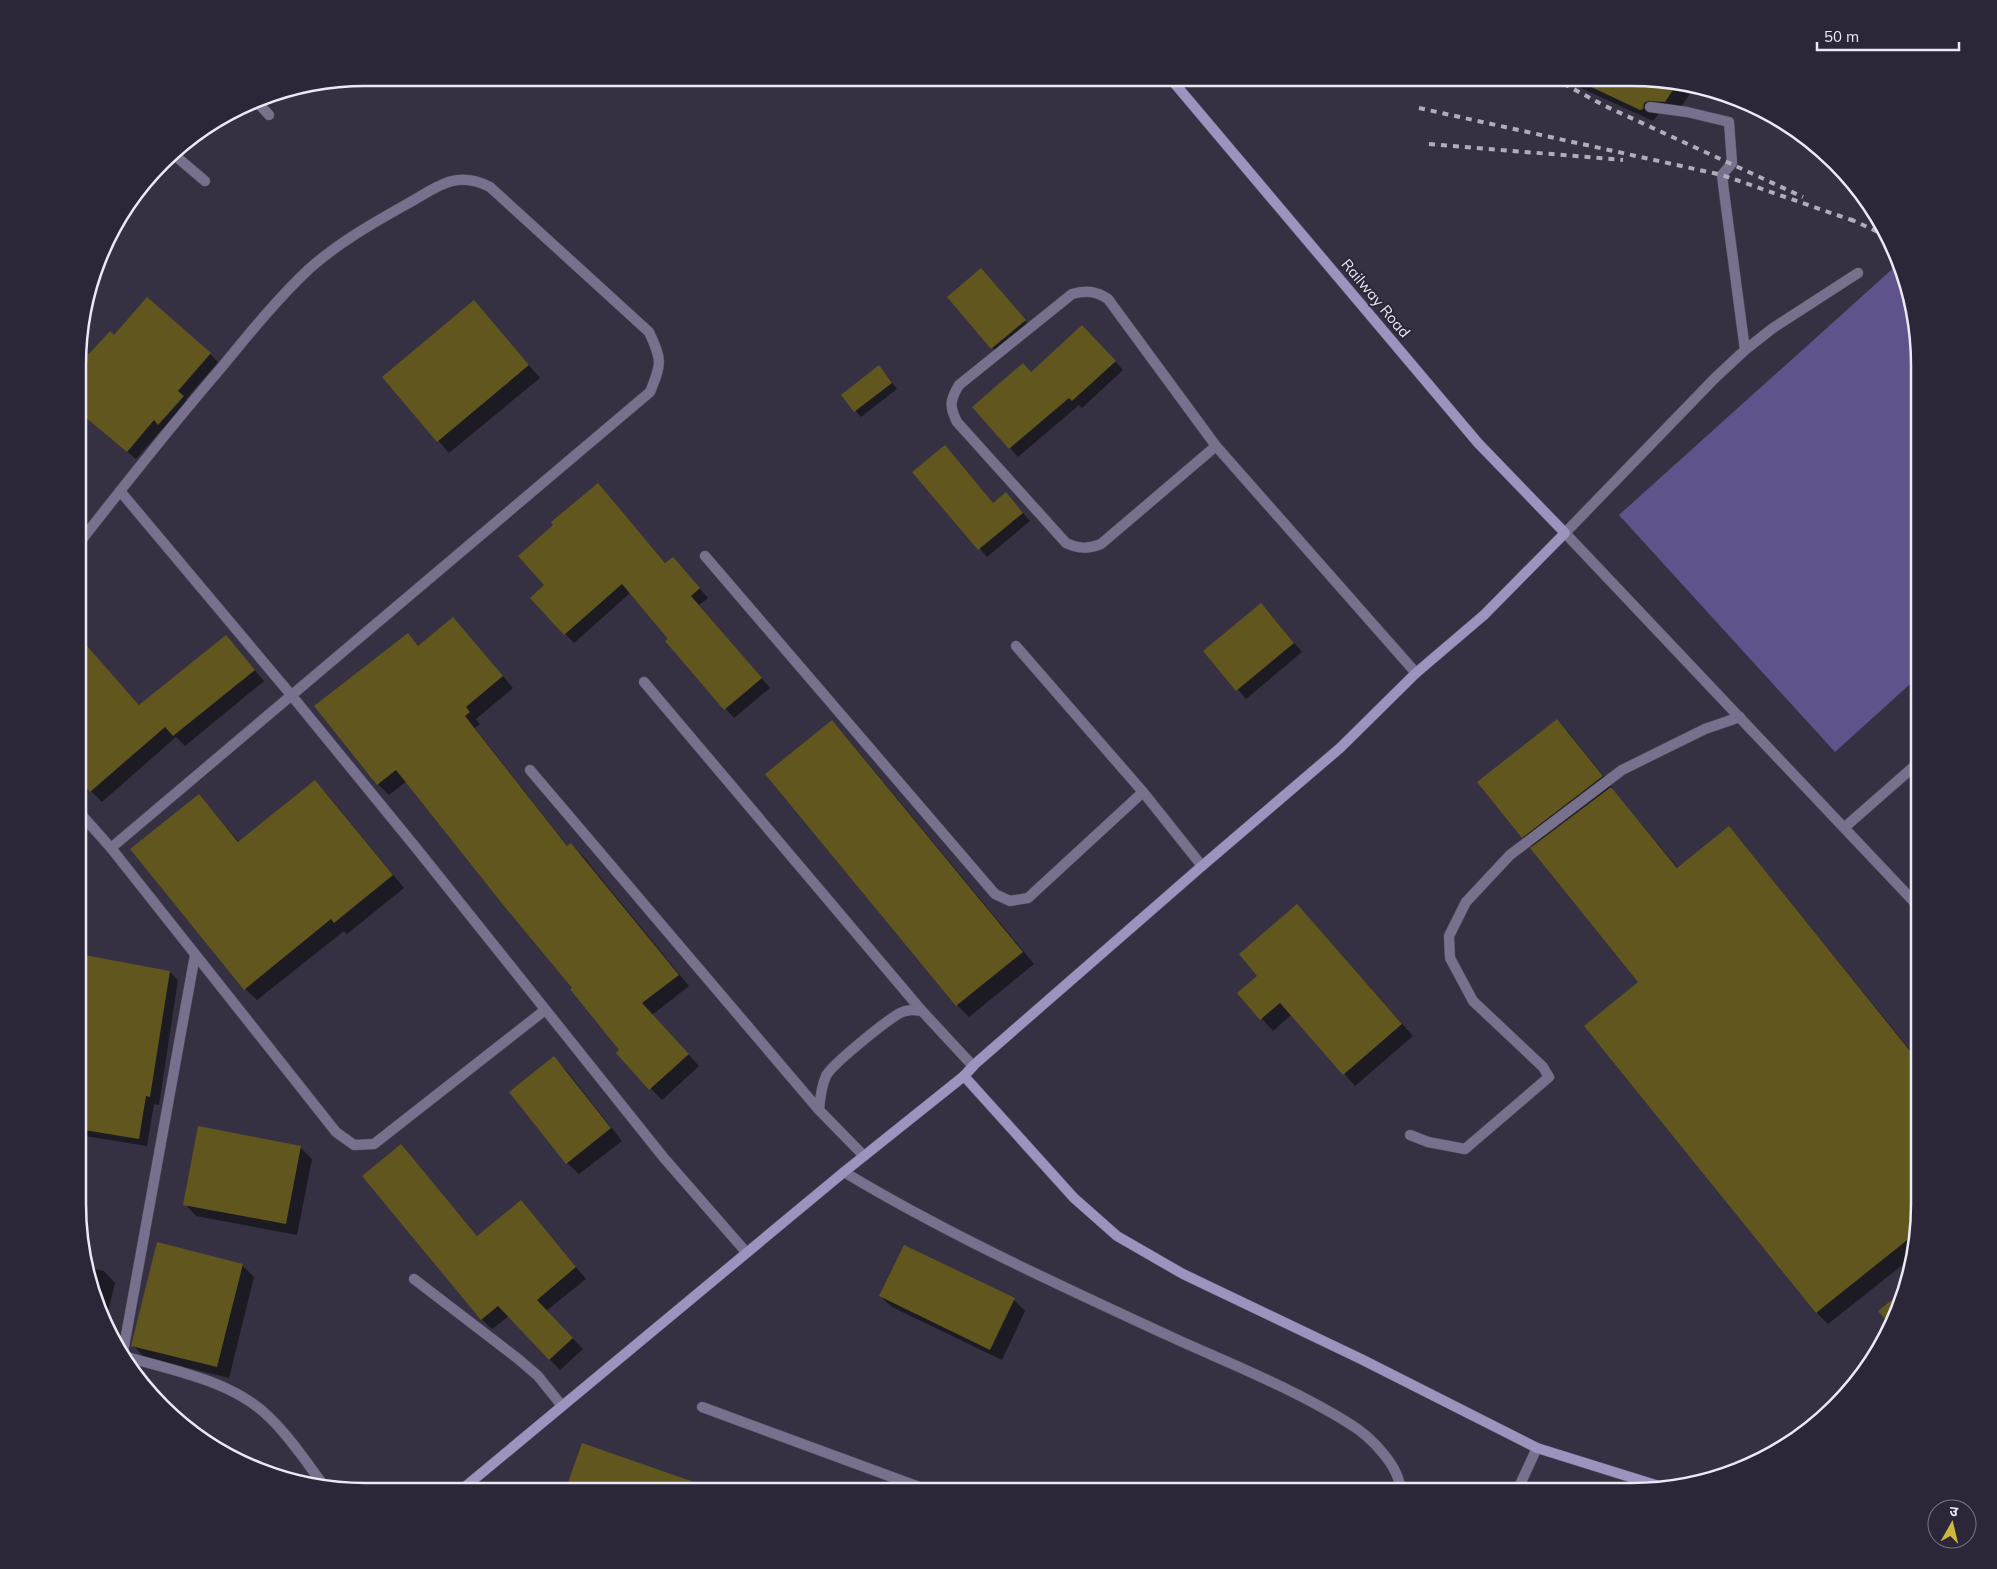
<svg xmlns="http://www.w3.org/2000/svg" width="1997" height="1569" font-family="Mulish,'Noto Sans Devanagari',sans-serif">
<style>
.green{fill:#60528a}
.shadow{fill:#0007}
.building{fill:#60561e}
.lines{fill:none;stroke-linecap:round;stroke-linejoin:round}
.lane-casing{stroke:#524e5f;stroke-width:11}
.street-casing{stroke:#524e5f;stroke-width:11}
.secondary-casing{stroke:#524e5f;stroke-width:11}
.lane{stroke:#77718d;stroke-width:10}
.street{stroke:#77718d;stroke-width:10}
.secondary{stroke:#9c93bf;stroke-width:10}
.rail{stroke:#b0adbb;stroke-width:4;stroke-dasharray:6 6;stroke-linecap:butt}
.labels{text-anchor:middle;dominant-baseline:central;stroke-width:4;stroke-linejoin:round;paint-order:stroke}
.street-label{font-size:15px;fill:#ebe9f5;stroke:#2b2739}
.rim{fill:none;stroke:#ebe9f5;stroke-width:2.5}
</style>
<rect width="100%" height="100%" fill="#353143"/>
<path class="green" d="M1899,263L1910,291L1919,365V676L1835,752L1619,515Z"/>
<g class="shadow">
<path d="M1569,78H1650L1693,89L1677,113L1660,112L1653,121L1579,87Z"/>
<path d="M990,279L1033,330L1001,357L949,297Z"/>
<path d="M474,302L540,378L449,453L383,377Z"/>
<path d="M1091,335L1123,370L1082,408L1079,405L1018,457L974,407Z"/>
<path d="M80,349L90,356L210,354L218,362L186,399L191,405L167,432L163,428L136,459L80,413Z"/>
<path d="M884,372L897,389L861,417L842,395Z"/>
<path d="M914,472L994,504L1013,501L1030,521L987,557Z"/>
<path d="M606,494L666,564L681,567L708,598L699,605L770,688L734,718L667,642L670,639L630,593L574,643L532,598L546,585Z"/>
<path d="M1269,613L1302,652L1246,699L1205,651Z"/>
<path d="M453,618L513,688L476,719L480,724L475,728L568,847L571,844L582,855L689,986L652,1015L699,1066L662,1100L617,1053L620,1050L574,988L407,781L389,795L378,784L408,635L419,647Z"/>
<path d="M226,636L264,681L185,746L176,737L102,802L91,791L83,643L140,706Z"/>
<path d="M832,721L843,733L1034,964L969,1017L957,1005Z"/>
<path d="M1557,721L1568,732L1613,788L1612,789L1678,868L1729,828L1740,840L1919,1061V1223L1910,1259L1828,1324L1817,1313L1586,1026L1640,983L1533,847L1523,837Z"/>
<path d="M315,782L326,793L404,888L347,934L344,931L257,1000L245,989L199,795L240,843Z"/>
<path d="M1297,905L1413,1036L1355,1086L1292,1014L1273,1031L1239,993L1259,976Z"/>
<path d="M79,955L170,972L178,980L159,1105L154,1104L147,1146L78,1135Z"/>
<path d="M554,1058L566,1070L622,1141L579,1174L567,1163Z"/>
<path d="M401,1146L478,1237L521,1202L586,1279L546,1311L583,1349L560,1370L509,1316L492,1329L481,1319Z"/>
<path d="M300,1147L312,1159L297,1235L196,1216L185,1204Z"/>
<path d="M242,1265L254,1277L229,1378L144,1357L133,1345Z"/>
<path d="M90,1268L104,1271L115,1283L105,1324Z"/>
<path d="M880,1296L1014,1300L1025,1311L1002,1360L892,1307Z"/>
</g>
<g class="building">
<path d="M1572,78H1650L1677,84L1665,102L1648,101L1644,103L1643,109L1640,110Z"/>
<path d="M981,268L1026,320L991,349L947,297Z"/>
<path d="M147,297L211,353L178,391L184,396L158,425L154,420L127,452L80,413V347L89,354L110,331L114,335Z"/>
<path d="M474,300L529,365L437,442L382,377Z"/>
<path d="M1082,325L1116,361L1072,401L1069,398L1009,449L972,407L1023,363L1031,372Z"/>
<path d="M879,365L892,383L854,412L841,395Z"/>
<path d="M945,445L993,503L1006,492L1023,513L978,550L912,472Z"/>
<path d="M598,483L665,563L673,557L700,588L691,596L762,678L724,710L665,641L668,639L622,584L564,635L530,598L544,585L518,556L553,525L551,522Z"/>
<path d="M1261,603L1294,643L1236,691L1203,651Z"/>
<path d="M453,617L503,676L466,707L470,712L465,716L567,846L571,843L679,975L642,1003L689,1054L649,1090L616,1053L619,1050L570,989L572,988L504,906L396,770L377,785L314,706L408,633L418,646Z"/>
<path d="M226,635L255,670L173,736L165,727L90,792L79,779V637L139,705Z"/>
<path d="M1557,719L1603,776L1522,838L1477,782Z"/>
<path d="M832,720L1023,952L956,1006L765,774Z"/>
<path d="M315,780L393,875L334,923L331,919L244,990L130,849L199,794L238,842Z"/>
<path d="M1611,787L1677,868L1729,826L1919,1062V1223L1916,1233L1816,1313L1584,1026L1638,982L1530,848Z"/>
<path d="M1297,904L1402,1024L1343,1075L1280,1003L1260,1020L1237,993L1257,976L1239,954Z"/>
<path d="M79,954L170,971L150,1097L146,1096L139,1139L78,1129Z"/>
<path d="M554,1056L611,1128L566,1164L509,1092Z"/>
<path d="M198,1126L301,1146L286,1224L183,1205Z"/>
<path d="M401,1144L477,1236L521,1200L576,1267L537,1300L573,1338L549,1360L498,1306L481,1320L362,1176Z"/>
<path d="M157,1242L243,1264L217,1367L131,1346Z"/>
<path d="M904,1245L1015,1298L990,1350L879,1296Z"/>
<path d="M1903,1291L1897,1314L1890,1325L1878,1311Z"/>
<path d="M582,1443L714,1489L713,1491H565Z"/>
</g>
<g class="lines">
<g class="lane-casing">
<g id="lane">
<path d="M1216,446L1101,544C1088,549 1079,549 1066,543L957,422C949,406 950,400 959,385L1072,294C1086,290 1096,291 1108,299L1216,446L1416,673"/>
<path d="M120,491L292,696L417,849L664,1158L746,1252"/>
<path d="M1565,533L1919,907"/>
<path d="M80,542C126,483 172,425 221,368C249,334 277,299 309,269C338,243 373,223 407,204C436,188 456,169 490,187L649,332C662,360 662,363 650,392L111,848"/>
<path d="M705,556L995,894L1010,901L1028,898L1143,792"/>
<path d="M1016,646L1143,792L1202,866"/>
<path d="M644,682L922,1011"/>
<path d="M530,770L819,1110"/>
<path d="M79,812L111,848L336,1132L354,1145L374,1144L545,1010"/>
<path d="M1845,827L1919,762"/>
<path d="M864,1156L819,1110C820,1099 821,1087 826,1076C832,1064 886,1021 900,1013C907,1009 914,1010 922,1011L973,1066"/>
<path d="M844,1172C947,1234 1057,1284 1167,1335C1228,1363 1293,1388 1350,1424C1370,1436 1401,1467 1400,1491"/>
<path d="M414,1279L517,1358L538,1376L562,1406"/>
<path d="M123,1352L195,955"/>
<path d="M127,1357C175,1371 233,1381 269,1417C290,1437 307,1463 324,1486"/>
<path d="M702,1407L930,1491"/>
<path d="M1517,1491L1537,1448"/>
</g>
</g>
<g class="street-casing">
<g id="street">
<path d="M257,102L269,115"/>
<path d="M1650,107L1687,112L1729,122L1732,163L1722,175L1723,184L1745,350"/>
<path d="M172,153L205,181"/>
<path d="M113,231L129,205"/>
<path d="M1565,533L1715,378L1745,350L1773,328L1858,273"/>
<path d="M1410,1135L1428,1142L1465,1149L1549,1077L1543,1067L1473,1001L1450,958L1449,936L1466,902L1510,855L1622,770L1705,729L1740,717"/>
</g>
</g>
<g class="secondary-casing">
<g id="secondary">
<path d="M964,1076L975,1064L1202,866L1340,748L1416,673L1484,615L1565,533L1478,443L1170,78"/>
<path d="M460,1491L844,1172L964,1076L1074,1198L1117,1236L1183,1274L1361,1359L1537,1448L1659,1486"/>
</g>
</g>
<use href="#lane" class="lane"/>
<use href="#street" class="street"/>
<use href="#secondary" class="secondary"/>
<g class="rail">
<path d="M1553,78L1605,106L1803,197"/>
<path d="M1419,108L1722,175L1857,222"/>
<path d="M1429,144L1623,160"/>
<path d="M1850,219L1889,237"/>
</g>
</g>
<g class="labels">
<g class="street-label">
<text transform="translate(1376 298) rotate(50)">Railway Road</text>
</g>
</g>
<path d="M0 0H1997V1569H0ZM365 86H1632A279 279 0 0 1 1911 365V1204A279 279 0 0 1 1632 1483H365A279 279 0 0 1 86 1204V365A279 279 0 0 1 365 86Z" fill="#2b2739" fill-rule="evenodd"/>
<path class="rim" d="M365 86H1632A279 279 0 0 1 1911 365V1204A279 279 0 0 1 1632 1483H365A279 279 0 0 1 86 1204V365A279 279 0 0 1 365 86Z"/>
<g transform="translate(1952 1524) rotate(8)"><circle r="24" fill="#2b2739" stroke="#787584"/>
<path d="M0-4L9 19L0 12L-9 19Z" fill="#cfb837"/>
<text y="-8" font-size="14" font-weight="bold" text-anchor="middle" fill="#ebe9f5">उ</text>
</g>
<path d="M1817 42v8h142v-8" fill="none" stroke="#ebe9f5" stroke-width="2.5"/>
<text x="1824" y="42" font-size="15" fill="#ebe9f5" stroke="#2b2739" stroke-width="4" paint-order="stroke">50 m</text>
</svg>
